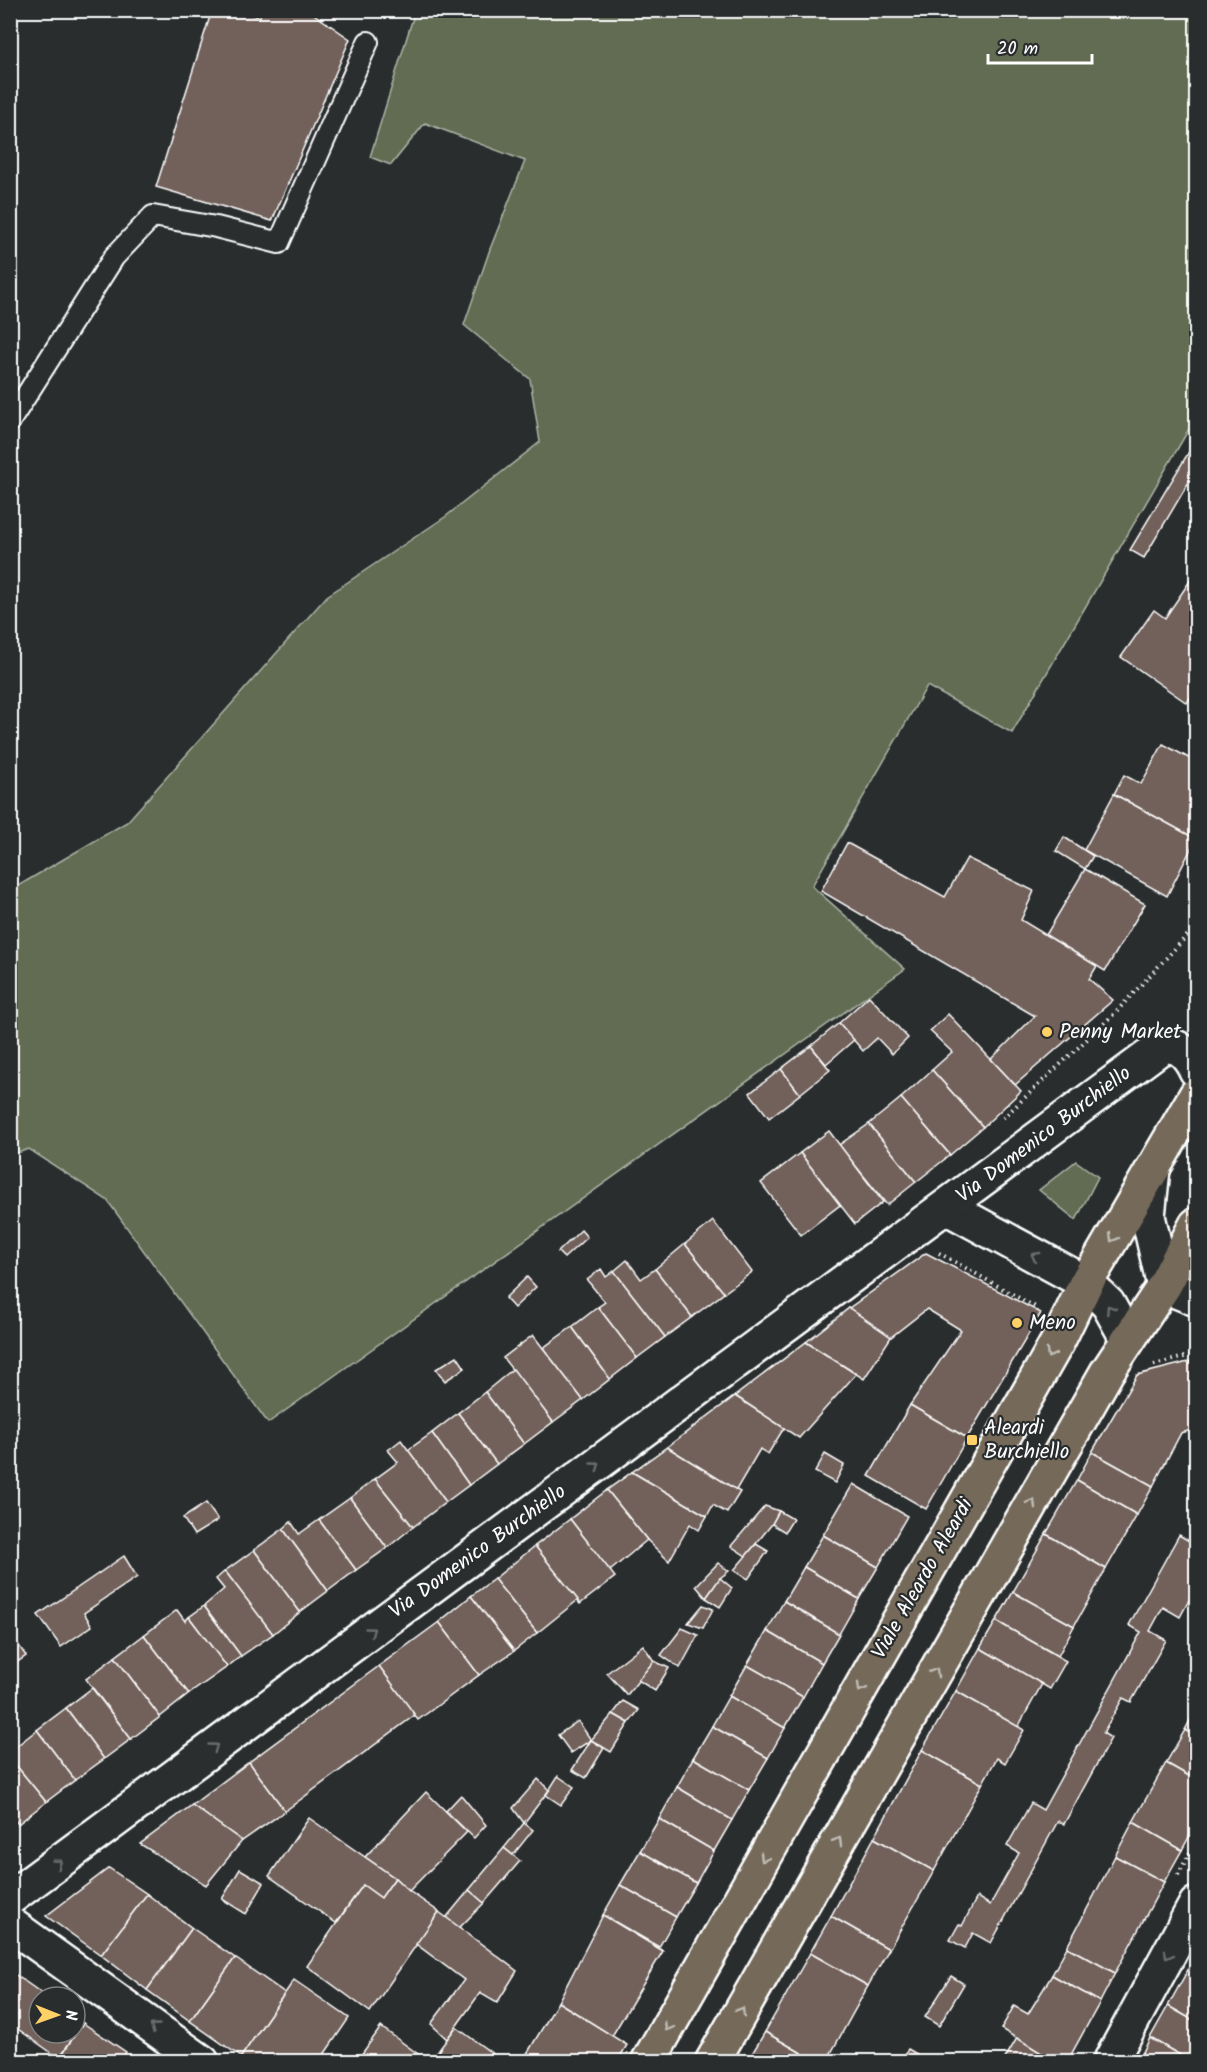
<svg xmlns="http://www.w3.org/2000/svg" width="1207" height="2072" font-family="Kalam,sans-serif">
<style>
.green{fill:#626c53;stroke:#b0b6a9;stroke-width:1.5}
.building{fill:#72615a;stroke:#fff;stroke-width:1.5}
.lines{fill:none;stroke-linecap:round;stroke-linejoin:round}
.service-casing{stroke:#fff;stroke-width:24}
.minor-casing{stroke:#fff;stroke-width:38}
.primary-casing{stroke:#fff;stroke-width:38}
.path{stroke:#fff;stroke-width:4;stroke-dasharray:1.5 4.5;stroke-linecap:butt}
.service{stroke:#2a2d2e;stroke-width:20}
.minor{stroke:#2a2d2e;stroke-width:33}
.primary{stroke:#746a5a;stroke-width:33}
.oneway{stroke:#c0bcb5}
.oneway2{stroke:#6a6c6d}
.poi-dot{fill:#ffd166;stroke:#2a2d2e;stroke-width:2}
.labels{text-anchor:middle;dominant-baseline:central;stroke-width:4.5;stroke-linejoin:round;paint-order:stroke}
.poi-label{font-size:21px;fill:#fff;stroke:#2a2d2e;text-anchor:start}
.street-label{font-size:21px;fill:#fff;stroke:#2a2d2e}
</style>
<rect width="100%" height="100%" fill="#2a2d2e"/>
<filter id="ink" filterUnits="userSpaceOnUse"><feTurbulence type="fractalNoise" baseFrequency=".0167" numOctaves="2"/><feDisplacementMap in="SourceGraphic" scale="12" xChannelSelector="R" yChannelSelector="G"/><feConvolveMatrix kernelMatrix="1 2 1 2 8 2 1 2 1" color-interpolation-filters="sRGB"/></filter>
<g filter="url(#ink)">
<g class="green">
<path d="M415,11H1196V417L1012,733L927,686L812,886L905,969L268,1423L107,1200L29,1149L11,1155V890L127,822L327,596L445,517L540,442L530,379L464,325L490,249L525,161L425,123L391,165L370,157Z"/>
<path d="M1076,1161L1098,1177L1076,1220L1039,1190Z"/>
</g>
<g class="building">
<path d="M212,10H236L260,17L261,10H308L350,39L272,221L156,187Z"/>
<path d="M1193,445L1196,447V470L1144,558L1130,550Z"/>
<path d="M1196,572V689L1187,703L1121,657L1154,610L1165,618Z"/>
<path d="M1163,744L1196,762V839L1114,794L1124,775L1141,784Z"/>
<path d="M1114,794L1196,839L1167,896L1084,850Z"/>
<path d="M1064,837L1093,856L1085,869L1056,851Z"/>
<path d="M847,843L945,897L967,858L1034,891L1021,920L1097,966L1089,979L1113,1000L1015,1085L991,1059L1035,1016L821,891Z"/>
<path d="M1085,869L1145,904L1105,971L1046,935Z"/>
<path d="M869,996L908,1038L892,1054L877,1038L863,1051L839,1023Z"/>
<path d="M948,1014L1021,1091L983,1127L932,1070L952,1052L930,1031Z"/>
<path d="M839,1023L854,1040L826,1064L811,1046Z"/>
<path d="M811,1046L830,1070L800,1094L781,1069Z"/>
<path d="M781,1069L800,1094L769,1118L750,1093Z"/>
<path d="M932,1070L983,1127L950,1155L901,1098Z"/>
<path d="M901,1098L950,1155L916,1182L869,1124Z"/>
<path d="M869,1124L916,1182L887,1205L839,1145Z"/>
<path d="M829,1131L883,1202L855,1224L800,1153Z"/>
<path d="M800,1153L840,1205L801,1235L761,1183Z"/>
<path d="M713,1221L752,1272L724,1293L685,1244Z"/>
<path d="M581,1230L587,1237L564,1258L558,1252Z"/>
<path d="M685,1244L724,1293L692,1317L655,1269Z"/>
<path d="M926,1253L1041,1313L967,1438L910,1405L961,1330L927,1309L891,1337L849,1308Z"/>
<path d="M627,1260L641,1279L655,1269L692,1317L665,1337L614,1271Z"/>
<path d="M601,1269L606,1277L614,1271L665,1337L637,1358L598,1307L605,1302L587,1280Z"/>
<path d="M527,1277L536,1287L514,1308L505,1298Z"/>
<path d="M598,1307L637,1358L610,1379L572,1327Z"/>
<path d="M849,1308L891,1337L864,1379L806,1342Z"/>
<path d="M572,1327L610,1379L583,1400L543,1348Z"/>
<path d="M533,1335L583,1400L553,1422L503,1358Z"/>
<path d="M806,1342L856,1374L799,1438L735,1396Z"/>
<path d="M457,1356L465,1368L445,1381L436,1369Z"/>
<path d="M1196,1360V1429L1181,1433L1153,1486L1092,1452L1137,1375Z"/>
<path d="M513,1369L553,1422L524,1444L485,1392Z"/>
<path d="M485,1392L524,1444L497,1464L458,1413Z"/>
<path d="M735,1396L784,1428L768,1454L760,1449L736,1490L667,1447Z"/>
<path d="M910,1405L967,1438L926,1509L869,1476Z"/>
<path d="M458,1413L497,1464L469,1485L432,1433Z"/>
<path d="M432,1433L469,1485L446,1502L408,1450Z"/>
<path d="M401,1440L446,1502L413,1527L375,1479L398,1462L388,1450Z"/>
<path d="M667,1447L740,1492L727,1513L713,1505L707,1516L632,1472Z"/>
<path d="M1092,1452L1153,1486L1137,1515L1077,1480Z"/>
<path d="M825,1454L844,1465L835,1483L815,1472Z"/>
<path d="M632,1472L707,1516L699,1530L690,1524L669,1561L647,1540L607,1490Z"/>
<path d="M375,1479L413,1527L387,1548L350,1498Z"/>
<path d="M1077,1480L1137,1515L1106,1569L1046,1534Z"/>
<path d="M853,1484L907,1516L878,1567L823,1535Z"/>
<path d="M607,1490L647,1540L610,1571L570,1519Z"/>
<path d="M350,1498L387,1548L356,1570L319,1520Z"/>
<path d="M206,1503L218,1520L194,1535L183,1518Z"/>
<path d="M765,1506L779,1511L772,1524L746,1556L731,1546Z"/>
<path d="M779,1511L793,1519L785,1532L772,1524Z"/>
<path d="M570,1519L615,1577L580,1604L535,1546Z"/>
<path d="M319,1520L356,1570L328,1591L283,1529L291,1522L299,1534Z"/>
<path d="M283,1529L328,1591L300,1612L254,1550Z"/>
<path d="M1046,1534L1106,1569L1074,1626L1013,1592Z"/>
<path d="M823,1535L878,1567L859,1599L804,1567Z"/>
<path d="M1179,1535L1196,1545V1587L1180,1617L1163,1607L1150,1631L1166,1640L1131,1702L1123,1698L1103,1733L1111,1738L1064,1824L1058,1821L991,1943L973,1933L965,1948L950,1940L959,1924L962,1926L977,1897L990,1905L1019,1853L1007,1846L1031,1803L1043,1810L1141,1632L1129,1625Z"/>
<path d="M756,1544L768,1551L748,1579L734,1570Z"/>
<path d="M535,1546L578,1600L537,1633L494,1579Z"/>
<path d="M254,1550L300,1612L273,1634L225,1571Z"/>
<path d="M124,1556L137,1577L84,1613L92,1626L61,1647L38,1615Z"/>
<path d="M718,1563L729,1571L720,1578L706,1598L696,1586Z"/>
<path d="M804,1567L859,1599L839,1634L784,1601Z"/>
<path d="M225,1571L273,1634L241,1656L204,1606L224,1589L216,1579Z"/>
<path d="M720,1578L732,1588L720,1607L706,1598Z"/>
<path d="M494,1579L537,1633L514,1651L471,1596Z"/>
<path d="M1013,1592L1074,1626L1058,1656L996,1621Z"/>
<path d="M471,1596L514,1651L479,1675L439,1622Z"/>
<path d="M784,1601L839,1634L822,1663L767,1631Z"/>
<path d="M703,1605L713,1609L703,1628L688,1623Z"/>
<path d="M204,1606L241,1656L227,1667L189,1617Z"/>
<path d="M177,1610L185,1621L189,1617L227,1667L189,1694L144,1635Z"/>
<path d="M996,1621L1066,1661L1050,1689L980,1648Z"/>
<path d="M439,1622L479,1675L418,1720L379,1666Z"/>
<path d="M682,1628L698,1635L680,1668L661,1655Z"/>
<path d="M767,1631L822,1663L803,1697L747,1665Z"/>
<path d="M11,1634L26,1656L10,1667V1635Z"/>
<path d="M144,1635L189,1694L160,1717L115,1657Z"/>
<path d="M643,1645L654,1661L627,1695L607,1673Z"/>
<path d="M980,1648L1042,1684L1018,1727L956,1691Z"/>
<path d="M115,1657L160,1717L131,1739L86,1679Z"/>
<path d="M654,1661L669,1668L655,1691L638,1680Z"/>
<path d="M747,1665L803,1697L785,1728L729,1696Z"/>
<path d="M379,1666L415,1715L285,1811L249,1762Z"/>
<path d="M92,1688L131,1739L104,1759L66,1708Z"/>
<path d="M956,1691L1024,1730L1005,1763L997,1758L982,1784L922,1750Z"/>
<path d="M729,1696L785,1728L768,1758L712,1726Z"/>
<path d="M623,1701L639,1710L629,1723L613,1714Z"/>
<path d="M66,1708L104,1759L75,1780L37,1730Z"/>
<path d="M1196,1709V1737L1185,1730Z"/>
<path d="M613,1714L629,1723L611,1752L591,1740Z"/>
<path d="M578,1721L591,1740L571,1753L558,1735Z"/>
<path d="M712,1726L768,1758L749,1790L693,1758Z"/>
<path d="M37,1730L75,1780L46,1802L10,1758V1751Z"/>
<path d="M1185,1730L1196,1737V1780L1166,1763Z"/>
<path d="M591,1740L604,1748L586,1778L572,1770Z"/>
<path d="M922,1750L982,1784L934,1871L874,1838Z"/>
<path d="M10,1758L46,1802L18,1824L10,1814Z"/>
<path d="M693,1758L749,1790L732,1820L677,1787Z"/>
<path d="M249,1762L285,1811L242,1841L192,1805Z"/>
<path d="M1166,1763L1196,1780V1824L1182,1850L1133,1822Z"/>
<path d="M558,1776L574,1787L561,1805L546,1795Z"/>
<path d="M538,1779L549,1790L524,1823L513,1808Z"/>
<path d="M677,1787L732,1820L714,1851L659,1819Z"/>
<path d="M426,1792L467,1832L409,1891L395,1878L365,1857Z"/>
<path d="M461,1795L486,1825L474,1838L446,1811Z"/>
<path d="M192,1805L242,1841L206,1885L140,1844Z"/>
<path d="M309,1818L395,1878L381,1898L363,1885L336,1923L269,1876Z"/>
<path d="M659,1819L714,1851L696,1883L640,1851Z"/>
<path d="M1133,1822L1182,1850L1164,1882L1115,1856Z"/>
<path d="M524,1823L533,1830L513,1855L504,1848Z"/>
<path d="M874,1838L934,1871L889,1949L831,1916Z"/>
<path d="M504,1848L520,1861L484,1903L469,1890Z"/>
<path d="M640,1851L696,1883L676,1917L620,1885Z"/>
<path d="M1115,1856L1164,1882L1115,1973L1067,1947Z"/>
<path d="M109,1868L147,1894L101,1955L46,1916Z"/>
<path d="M240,1869L264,1883L246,1914L222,1899Z"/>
<path d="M395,1878L409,1891L439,1912L370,2012L307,1966L363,1885L381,1898Z"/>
<path d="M620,1885L676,1917L659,1947L603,1915Z"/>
<path d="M469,1890L484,1903L459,1928L446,1918Z"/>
<path d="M147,1894L192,1928L147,1990L101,1955Z"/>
<path d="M439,1912L517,1971L497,2003L480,1993L447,2039L431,2024L464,1980L416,1944Z"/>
<path d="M603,1915L663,1951L612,2036L558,2002Z"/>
<path d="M831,1916L889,1949L868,1986L810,1953Z"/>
<path d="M192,1928L235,1958L190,2021L147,1990Z"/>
<path d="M1067,1947L1115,1973L1100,2002L1052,1975Z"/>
<path d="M810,1953L868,1986L826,2062H817L765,2032Z"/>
<path d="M235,1958L285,1993L241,2057L190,2021Z"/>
<path d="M1190,1966L1196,1970V2022L1168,2006Z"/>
<path d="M10,1971L47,1997H39V2033H75V2017L83,2023L59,2058L12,2025L10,2027Z"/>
<path d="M1052,1975L1100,2002L1067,2062H1056L1001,2029L1014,2006L1028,2014Z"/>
<path d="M951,1976L964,1984L939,2026L925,2017Z"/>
<path d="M294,1980L349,2018L319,2062H247L241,2057Z"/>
<path d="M558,2002L627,2045L617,2062H530L525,2057Z"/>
<path d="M1168,2006L1196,2022V2062H1192L1150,2038Z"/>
<path d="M83,2023L126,2052L120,2062H57Z"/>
<path d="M381,2027L429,2062H356Z"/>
<path d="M456,2027L504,2062H430Z"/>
<path d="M765,2032L817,2062H747Z"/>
<path d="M1017,2038L1056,2062H1003Z"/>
<path d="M1150,2038L1192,2062H1138Z"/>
<path d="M908,2049L927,2060L926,2062H901Z"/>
</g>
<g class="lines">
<g class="service-casing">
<path id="service" d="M10,421L114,257L153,216L216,227L279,243L368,42"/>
</g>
<g class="minor-casing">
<g id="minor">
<path d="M1153,1169L1148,1216L1164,1286L1196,1299"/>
<path d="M946,1207L1086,1283L1108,1304L1128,1340"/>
<path d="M10,1898L1160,1048C1178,1041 1189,1055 1196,1070"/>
<path d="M10,1924L202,2062"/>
<path d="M1110,2062L1196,1904"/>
</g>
</g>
<g class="primary-casing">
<g id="primary">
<path d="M648,2062L1058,1341L1086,1283L1196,1095"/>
<path d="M712,2062L1107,1372L1164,1286L1196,1225"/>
</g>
</g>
<g class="path">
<path d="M1003,1118L1114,1014L1196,926"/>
<path d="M939,1253L1037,1308"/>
<path d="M1154,1365L1196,1354"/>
<path d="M1178,1875L1196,1841"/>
</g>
<use href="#service" class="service"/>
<use href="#minor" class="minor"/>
<use href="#primary" class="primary"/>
</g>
<defs><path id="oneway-chevron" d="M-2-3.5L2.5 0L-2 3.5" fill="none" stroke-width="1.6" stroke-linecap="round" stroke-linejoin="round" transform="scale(1.5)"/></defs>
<g class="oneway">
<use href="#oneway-chevron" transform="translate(1113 1238) rotate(120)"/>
<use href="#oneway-chevron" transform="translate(1050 1354) rotate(119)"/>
<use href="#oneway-chevron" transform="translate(1032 1503) rotate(-60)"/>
<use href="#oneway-chevron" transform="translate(935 1672) rotate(-60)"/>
<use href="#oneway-chevron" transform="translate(861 1688) rotate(120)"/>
<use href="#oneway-chevron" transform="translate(838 1841) rotate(-60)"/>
<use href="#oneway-chevron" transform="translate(764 1858) rotate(120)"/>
<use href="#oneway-chevron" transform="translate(741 2011) rotate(-60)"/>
<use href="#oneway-chevron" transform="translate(668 2027) rotate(120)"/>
</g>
<g class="oneway2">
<use href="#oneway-chevron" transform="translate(1035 1256) rotate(-151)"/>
<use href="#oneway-chevron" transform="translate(1110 1309) rotate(-124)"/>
<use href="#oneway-chevron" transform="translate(596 1466) rotate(-36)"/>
<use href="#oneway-chevron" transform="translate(371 1631) rotate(-36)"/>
<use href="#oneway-chevron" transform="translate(214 1747) rotate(-36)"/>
<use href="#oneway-chevron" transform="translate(58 1863) rotate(-36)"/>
<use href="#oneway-chevron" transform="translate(1168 1955) rotate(119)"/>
<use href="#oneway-chevron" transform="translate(154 2027) rotate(-144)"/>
</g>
</g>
<g class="poi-dot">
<circle cx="1047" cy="1032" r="6"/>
<circle cx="1017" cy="1323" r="6"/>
<rect x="966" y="1434" width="12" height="12" rx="3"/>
</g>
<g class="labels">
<g class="poi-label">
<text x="1059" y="1032">Penny Market</text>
<text x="1029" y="1323">Meno</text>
<text x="984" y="1428">Aleardi<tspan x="984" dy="24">Burchiello</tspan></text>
</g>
<g class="street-label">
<text transform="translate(1044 1135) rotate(-37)">Via Domenico Burchiello</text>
<text transform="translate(478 1552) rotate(-36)">Via Domenico Burchiello</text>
<text transform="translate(923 1579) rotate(-60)">Viale Aleardo Aleardi</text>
</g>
</g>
<rect width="1207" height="2072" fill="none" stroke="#2a2d2e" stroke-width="36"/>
<rect x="18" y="18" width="1171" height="2036" fill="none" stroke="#fff" stroke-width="2" filter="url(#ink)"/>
<g transform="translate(57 2015) rotate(91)"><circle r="28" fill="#2a2d2e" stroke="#7f8182" stroke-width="1.5"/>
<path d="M0-4.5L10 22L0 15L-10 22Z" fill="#ffd166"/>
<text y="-9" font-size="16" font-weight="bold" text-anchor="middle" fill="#ffffff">N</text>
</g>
<path d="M988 54v9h104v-9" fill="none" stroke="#ffffff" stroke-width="3"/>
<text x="997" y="54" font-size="18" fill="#ffffff" stroke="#2a2d2e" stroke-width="4.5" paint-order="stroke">20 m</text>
</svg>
